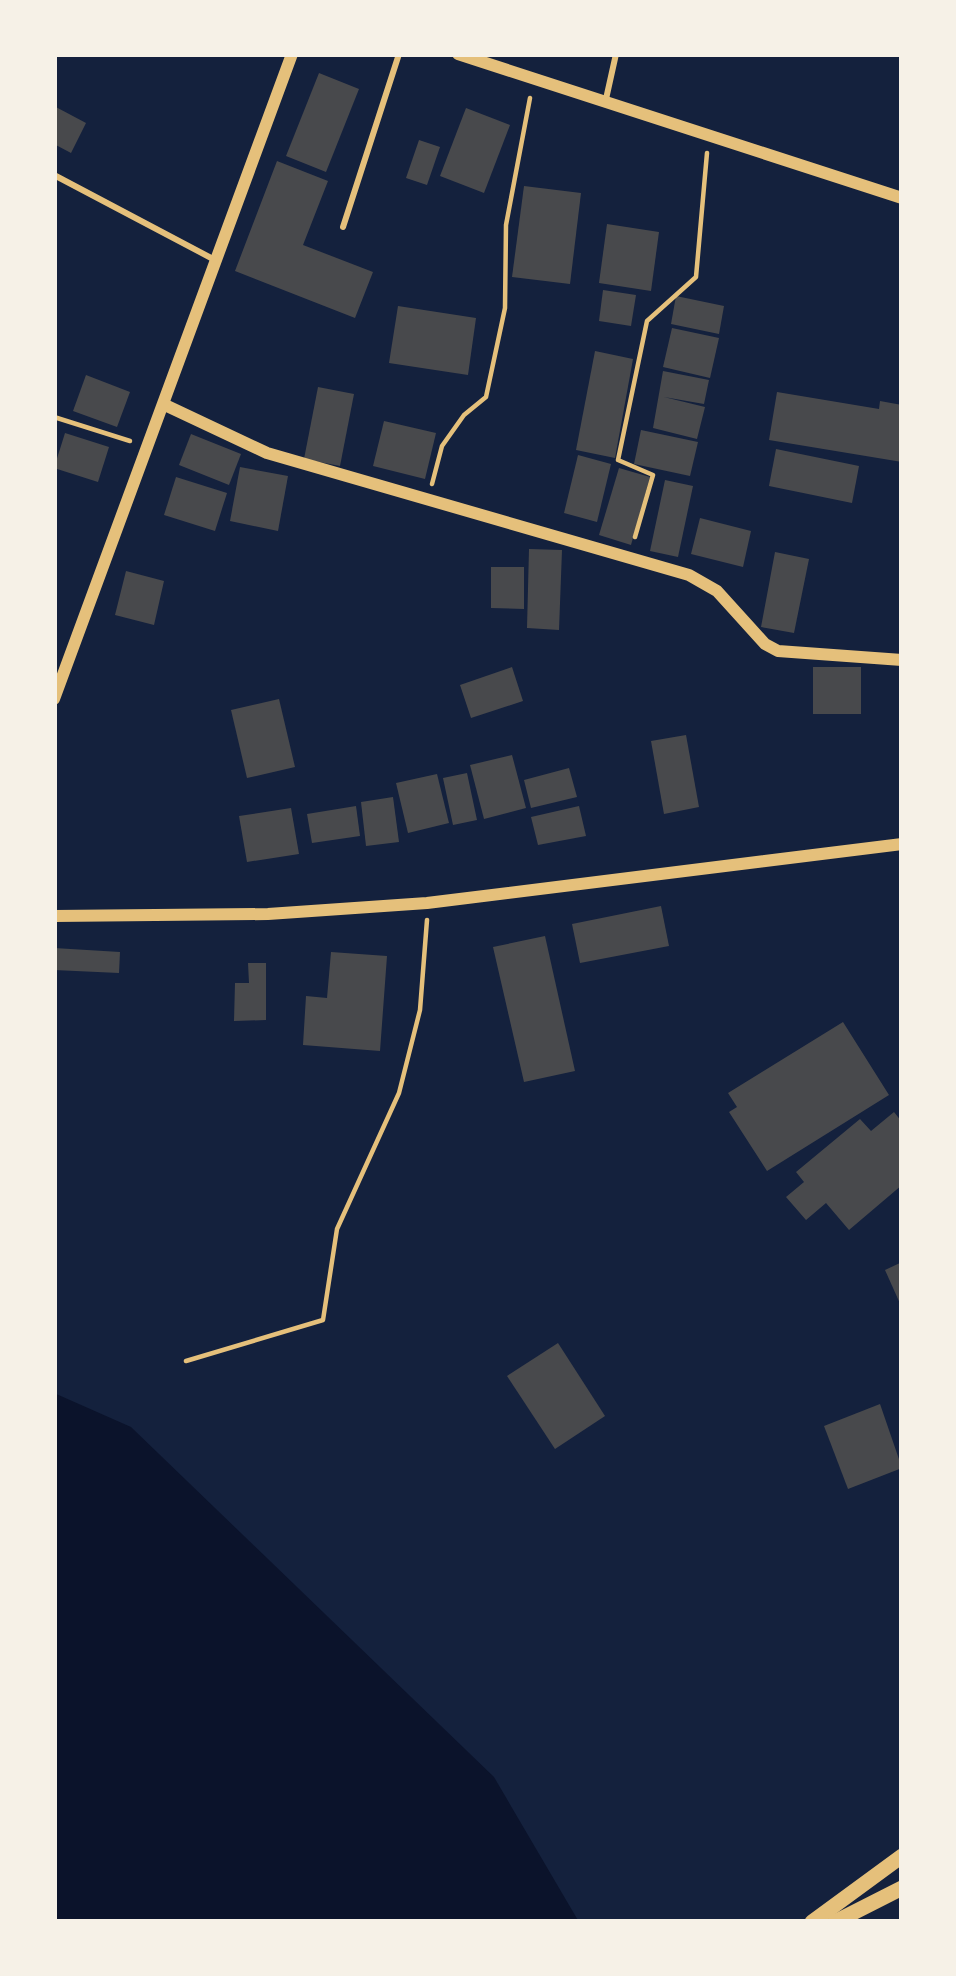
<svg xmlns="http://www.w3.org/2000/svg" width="956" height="1976" font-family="'PT Serif',serif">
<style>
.water{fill:#0b132b}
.building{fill:#48494c}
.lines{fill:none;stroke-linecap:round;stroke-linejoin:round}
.path{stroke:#e5c07b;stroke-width:4.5}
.service{stroke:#e5c07b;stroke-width:6}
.minor{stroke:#e5c07b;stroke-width:12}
.tertiary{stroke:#e5c07b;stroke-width:15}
</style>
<rect width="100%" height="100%" fill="#14213d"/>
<path class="water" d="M54,1393L131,1427L494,1777L579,1922H54Z"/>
<g class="building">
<path d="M319,73L359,89L326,172L286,156Z"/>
<path d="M54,106L86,123L71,153L54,144Z"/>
<path d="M466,108L510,125L484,193L440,176Z"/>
<path d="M419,140L440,147L427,185L406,178Z"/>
<path d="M277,161L328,181L303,245L373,272L355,318L235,271Z"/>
<path d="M524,186L581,193L570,284L512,277Z"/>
<path d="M607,224L659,232L651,291L599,283Z"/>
<path d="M603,290L636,295L631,326L599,321Z"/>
<path d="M676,296L724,306L719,334L671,324Z"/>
<path d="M398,306L476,318L468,375L389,363Z"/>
<path d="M672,328L719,338L710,378L663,367Z"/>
<path d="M595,351L633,359L615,458L576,450Z"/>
<path d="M663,371L709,380L704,404L664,397L705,407L697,439L653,428Z"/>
<path d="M86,375L130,392L117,427L73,411Z"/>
<path d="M318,387L354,394L340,466L304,459Z"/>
<path d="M777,392L879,409L880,401L902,405V462L769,440Z"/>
<path d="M384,421L436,433L425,479L373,466Z"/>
<path d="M641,430L698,442L690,476L634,464Z"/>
<path d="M65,433L109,447L98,482L54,468Z"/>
<path d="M191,434L241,454L229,485L179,465Z"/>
<path d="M776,449L859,466L852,503L769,486Z"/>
<path d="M578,455L611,464L597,522L564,513Z"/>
<path d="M240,467L288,476L278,531L230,521Z"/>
<path d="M619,468L650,477L631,545L599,535Z"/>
<path d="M176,477L227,493L215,531L164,515Z"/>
<path d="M665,480L693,486L678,557L650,551Z"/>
<path d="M700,518L751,531L743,567L691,554Z"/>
<path d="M529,549L562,550L559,630L527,628Z"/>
<path d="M775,552L809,559L794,633L761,627Z"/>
<path d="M491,567H524V609L491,608Z"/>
<path d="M126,571L164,581L154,625L115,615Z"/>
<path d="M512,667L523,701L471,718L460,685Z"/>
<rect x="813" y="667" width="48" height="47"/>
<path d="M279,699L295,767L247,778L231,710Z"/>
<path d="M686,735L699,807L664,814L651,741Z"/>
<path d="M512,755L526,808L484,819L470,765Z"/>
<path d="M569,768L577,797L531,808L524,780Z"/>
<path d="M467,773L477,820L453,825L443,778Z"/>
<path d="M437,774L449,823L408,833L396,783Z"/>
<path d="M393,797L399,842L366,846L361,802Z"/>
<path d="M356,806L360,836L312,843L307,814Z"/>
<path d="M579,806L586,836L538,845L531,817Z"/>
<path d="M291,808L299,854L247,862L239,816Z"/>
<path d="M661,906L669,946L580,963L572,924Z"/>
<path d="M545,936L575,1071L524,1082L493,947Z"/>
<path d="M54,948L120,952L119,973L54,970Z"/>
<path d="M331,952L387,956L380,1051L303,1045L306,996L327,998Z"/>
<path d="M248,963H266V1020L234,1021L235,983H249Z"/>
<path d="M843,1022L889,1095L767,1171L729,1112L737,1107L728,1093Z"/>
<path d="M894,1112L902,1122V1185L849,1230L826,1203L806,1220L786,1197L804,1182L796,1172L860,1119L871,1131Z"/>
<path d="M902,1262V1308L885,1270Z"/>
<path d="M558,1343L605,1416L555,1449L507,1376Z"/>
<path d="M880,1404L902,1468L848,1489L824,1426Z"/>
</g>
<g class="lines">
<g class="path">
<path d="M54,417L130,441"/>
<path d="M432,484L442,446L464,415L486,397L505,308L506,225L530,98"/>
<path d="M635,537L653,475L618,460L647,321L696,277L707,153"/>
<path d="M186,1361L323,1320L337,1229L399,1093L420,1010L427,920"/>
</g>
<g class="service">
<path d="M606,99L616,54"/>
<path d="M54,175L215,260"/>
<path d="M343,227L399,54"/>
</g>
<g class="minor">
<path d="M458,54L902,198"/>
<path d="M165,405L267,453L689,575L717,591L765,644L778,651L902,660"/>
<path d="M54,699L292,54"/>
<path d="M54,916L268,914L427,903L902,844"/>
</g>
<g class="tertiary">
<path d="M812,1922L902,1856"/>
<path d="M835,1922L902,1888"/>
</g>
</g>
<rect width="956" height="1976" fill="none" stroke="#f6f1e7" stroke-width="114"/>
</svg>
